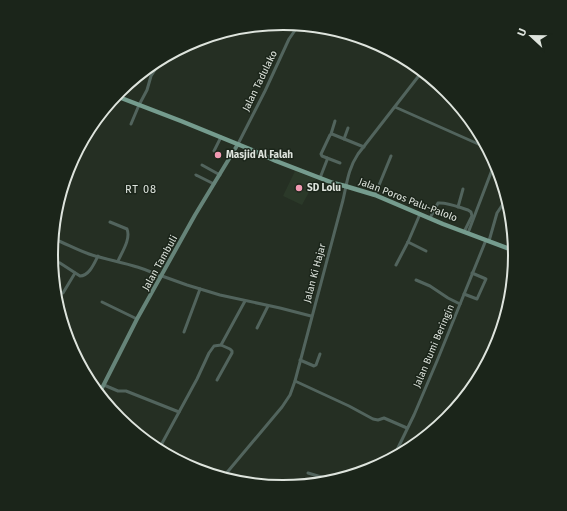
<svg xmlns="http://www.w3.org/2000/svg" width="567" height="511" font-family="'Fira Sans',sans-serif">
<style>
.built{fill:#2b3929}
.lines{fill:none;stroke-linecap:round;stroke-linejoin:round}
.street{stroke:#52645d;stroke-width:3}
.secondary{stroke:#668479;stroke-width:4}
.primary{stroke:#759c8e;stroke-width:4.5}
.poi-dot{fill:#f19ab2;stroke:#1b251a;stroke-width:1.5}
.labels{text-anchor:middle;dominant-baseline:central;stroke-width:3;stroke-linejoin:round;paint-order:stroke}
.street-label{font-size:10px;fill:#dee4dd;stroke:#1b251a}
.poi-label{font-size:10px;font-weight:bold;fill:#dee4dd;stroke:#1b251a;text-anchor:start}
.neighbourhood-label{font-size:11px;letter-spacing:1px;fill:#dee4dd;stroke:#1b251a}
.rim{fill:none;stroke:#dee4dd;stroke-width:2}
</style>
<rect width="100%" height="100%" fill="#252f23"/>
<path class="built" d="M295,171L316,179L302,205L283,196Z"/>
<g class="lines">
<g class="street">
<path d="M395,107L485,147"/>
<path d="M131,124L139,105L147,90L151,76L158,65"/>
<path d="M331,134L335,121"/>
<path d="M344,139L348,128"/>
<path d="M238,144L265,91L289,39L298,26"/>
<path d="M214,151L221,137"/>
<path d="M327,158L340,163"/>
<path d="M202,165L220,175"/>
<path d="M196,175L214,184"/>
<path d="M320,178L327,160V158L322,156L321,154L330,135L332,134L364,147"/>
<path d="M375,195L391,156"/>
<path d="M458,207L463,189"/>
<path d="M430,218L438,203C448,202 458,207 468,210L471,212L472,216L464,232"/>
<path d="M110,222L127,229C131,239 122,252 118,261"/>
<path d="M468,233L495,162"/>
<path d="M54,239C67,244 79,251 92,255C115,262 140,265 161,277"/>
<path d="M489,241L497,213L505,201"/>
<path d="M408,242L426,251"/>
<path d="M52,261L60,263L80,276C89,276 94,264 98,256"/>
<path d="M396,265L408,242L420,214"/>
<path d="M162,276L187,285L220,295L280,308L311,316"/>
<path d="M416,280L430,286L448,298L460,304"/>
<path d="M63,293L75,273"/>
<path d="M464,294L477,299L486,279L472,273"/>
<path d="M102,302L137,319"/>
<path d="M257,328L268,306"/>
<path d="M184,332L200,289"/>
<path d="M300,360L314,366L316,365L320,354"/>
<path d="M217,380L232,353V351L230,349L221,345"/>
<path d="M295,381L349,406L373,419L378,420L384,418L407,428"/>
<path d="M104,385L118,391H126L179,412"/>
<path d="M160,447L197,379L209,353L214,346L221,345L245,301"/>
<path d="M394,456L414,415L437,361L486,240"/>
<path d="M308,473L328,479"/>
<path d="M224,476L282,407L290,395L295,381L343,200C347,183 348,169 358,154L421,73"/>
</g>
<path class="secondary" d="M100,392L137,319L195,215L238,144"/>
<path class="primary" d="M116,96L181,121L252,150L276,161L333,183L345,186L375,195L443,224L515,251"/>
</g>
<g class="poi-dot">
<circle cx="218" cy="155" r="4"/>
<circle cx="299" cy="188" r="4"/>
</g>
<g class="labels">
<g class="street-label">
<text transform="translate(260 81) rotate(-64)">Jalan Tadulako</text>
<text transform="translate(408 200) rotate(21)">Jalan Poros Palu-Palolo</text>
<text transform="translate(160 263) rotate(-61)">Jalan Tambuli</text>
<text transform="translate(315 273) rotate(-75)">Jalan Ki Hajar</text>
<text transform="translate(434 346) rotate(-67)">Jalan Bumi Beringin</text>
</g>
<g class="poi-label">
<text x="226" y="155">Masjid Al Falah</text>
<text x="307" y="188">SD Lolu</text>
</g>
<g class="neighbourhood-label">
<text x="141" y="189">RT 08</text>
</g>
</g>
<path d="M0 0H567V511H0ZM58 255a225 225 0 1 1 450 0a225 225 0 1 1-450 0Z" fill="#1b251a" fill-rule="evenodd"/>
<path class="rim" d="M58 255a225 225 0 1 1 450 0a225 225 0 1 1-450 0Z"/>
<g transform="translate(531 36) rotate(292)" stroke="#1b251a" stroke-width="3" paint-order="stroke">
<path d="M0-3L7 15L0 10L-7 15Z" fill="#dee4dd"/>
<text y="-6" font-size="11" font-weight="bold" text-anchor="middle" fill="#dee4dd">U</text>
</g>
</svg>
